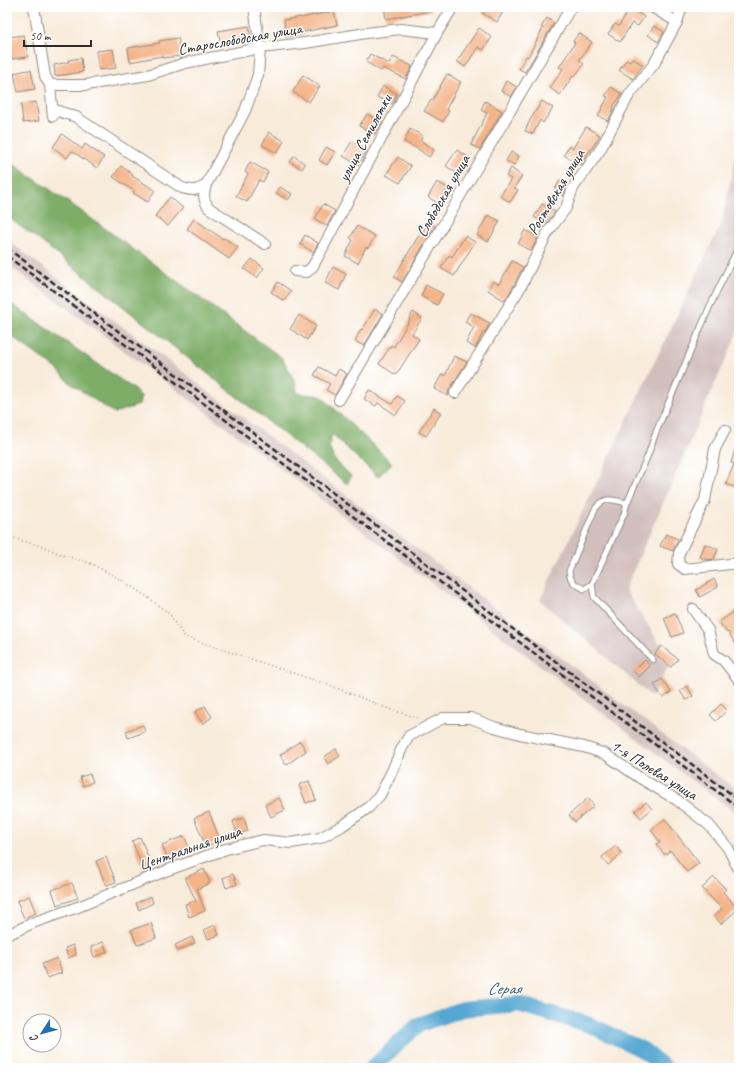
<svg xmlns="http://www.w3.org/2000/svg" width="746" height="1075" font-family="Caveat,sans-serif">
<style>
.industrial{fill:#d1bfbd}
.forest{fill:#7ead67;stroke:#546c49}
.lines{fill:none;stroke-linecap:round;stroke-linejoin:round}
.river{stroke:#57a7d2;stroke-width:16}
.building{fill:#f4b488}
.service-casing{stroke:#928b82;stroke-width:7}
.minor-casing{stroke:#928b82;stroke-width:12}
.path{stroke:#928b82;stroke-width:1.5;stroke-dasharray:1 3;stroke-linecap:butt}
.service{stroke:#fff;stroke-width:5}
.minor{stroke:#fff;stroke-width:10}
.rail{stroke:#2b2b2b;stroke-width:2.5;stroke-dasharray:6 3;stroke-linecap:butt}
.labels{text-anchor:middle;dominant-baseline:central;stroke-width:3;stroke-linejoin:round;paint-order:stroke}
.street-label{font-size:16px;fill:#2b2b2b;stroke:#fff}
.water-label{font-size:17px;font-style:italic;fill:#3d5d6e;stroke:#fff}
</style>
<rect width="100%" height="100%" fill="#fff"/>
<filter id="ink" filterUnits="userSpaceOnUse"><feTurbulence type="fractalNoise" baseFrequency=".025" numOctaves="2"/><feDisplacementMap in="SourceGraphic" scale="8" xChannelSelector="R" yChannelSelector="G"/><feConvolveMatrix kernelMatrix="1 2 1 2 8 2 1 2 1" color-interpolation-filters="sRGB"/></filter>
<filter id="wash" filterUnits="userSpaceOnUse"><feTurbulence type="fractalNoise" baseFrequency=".012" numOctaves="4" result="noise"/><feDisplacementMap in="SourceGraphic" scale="16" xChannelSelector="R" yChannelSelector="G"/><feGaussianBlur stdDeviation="0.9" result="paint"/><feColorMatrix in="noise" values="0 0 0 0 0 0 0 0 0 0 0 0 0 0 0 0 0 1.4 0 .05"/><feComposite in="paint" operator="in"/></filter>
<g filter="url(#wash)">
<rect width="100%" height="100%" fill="#f8ebda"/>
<g class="industrial">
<path d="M739,139V329L625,590L671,661L652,697L540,600L722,222Z"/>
<path d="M7,240L183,372L739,792V815L670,764L173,387L7,264Z"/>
</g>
<g class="forest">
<path d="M7,160L81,211L282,358L295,381L297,393L321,396L392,463L378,477L332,434L329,446L334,459L351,476L347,484L34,236L7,217Z"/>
<path d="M7,301L134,389L141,396L139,405L114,413L70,383L57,369L7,333Z"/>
</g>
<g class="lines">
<path class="river" d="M372,1068L418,1025L462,1009L518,1004L590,1025L643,1050L665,1068"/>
</g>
<g id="blocks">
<g class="building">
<path d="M384,7H432V11L408,15L386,19Z"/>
<path d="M486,7H506L497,22L482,13Z"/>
<path d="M630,8L644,17L638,26L632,23L620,42L608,34L615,24L619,26Z"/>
<path d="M334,11L337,25L303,32V34L286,37L284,20L301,17V18Z"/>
<path d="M547,18L554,23L525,72L519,69L526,56L528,57L543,28L541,27Z"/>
<path d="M249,26L251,40L221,45L218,31Z"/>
<path d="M654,26L664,32L658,42L648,35Z"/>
<path d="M479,28L492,37L483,50L478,47L465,67L457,61Z"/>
<path d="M579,33L592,42L579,60L584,64L574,77L573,76L560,95L550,88L563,69L559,67L575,43L573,41Z"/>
<path d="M24,35L28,57L12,59L9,37Z"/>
<path d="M178,38L181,56L162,58V56L130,62L128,48L160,43L159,41Z"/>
<path d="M113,49L116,68L99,70L96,51Z"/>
<path d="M370,54L389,64L393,57L412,66L406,79L383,68L381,71L366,62Z"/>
<path d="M81,58L83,72L55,76L54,65L69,62L68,60Z"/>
<path d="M632,58L643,65L633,79L619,70L626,60L630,62Z"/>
<path d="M28,70H31L35,89L18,92L14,73Z"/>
<path d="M447,74L461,82L446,109L449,111L443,122L424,111L431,100L432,101Z"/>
<path d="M303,75L320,86L309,102L293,92Z"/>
<path d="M506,81L517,87L511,97L501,91Z"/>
<path d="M383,86L397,94L392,104L377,97Z"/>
<path d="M611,87L622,94L613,107L614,108L608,121L598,116L608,97L605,96Z"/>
<path d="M485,101L502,111L480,149L471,145L487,113L481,110Z"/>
<path d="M542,101L553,108L543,123L540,120L533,134L525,131L530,120Z"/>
<path d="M36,102L39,121L23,123L21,104Z"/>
<path d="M367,114L382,123L374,135L359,126Z"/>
<path d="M586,127L600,135L591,150H590L581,165L564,155L569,146L573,148Z"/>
<path d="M410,129L423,136L420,140L434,150L429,157L418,149L404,142Z"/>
<path d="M269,132L284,141L277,153L262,145Z"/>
<path d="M62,134L82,149L85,144L104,157L97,168L72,151L67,158L53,147Z"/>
<path d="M352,141L367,151L358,165L343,156Z"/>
<path d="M326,147L335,152L327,165L319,160Z"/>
<path d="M457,150L468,157V160L459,175L446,166Z"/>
<path d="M511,152L519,156L514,165L506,161Z"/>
<path d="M294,156L305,164L302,169L290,162Z"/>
<path d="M398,157L411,166L400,183L386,175Z"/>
<path d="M250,162L268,172L263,182L259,180L247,202L236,196L248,174L245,172Z"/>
<path d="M121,166L133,175L132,176L155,190L148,202L133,193L134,191L113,177Z"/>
<path d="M511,168L522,176L514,188L518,190L510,202L500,196L511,179L506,176Z"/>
<path d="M560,180L568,184L563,196L554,191Z"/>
<path d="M437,182L448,188L439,204L428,197Z"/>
<path d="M280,187L292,194L288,200L276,193Z"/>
<path d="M170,197L183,208L168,226L155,216Z"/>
<path d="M323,204L335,211L327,226L315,219Z"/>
<path d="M542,204L555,212L546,224L534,217Z"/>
<path d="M488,215L500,221L488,242L477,235Z"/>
<path d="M194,219L223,239L224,238L238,247L229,259L187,229Z"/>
<path d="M430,222L435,226L402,282L394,277L419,235H420Z"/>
<path d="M357,226L375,236L368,248L366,247L358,263L345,256L353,240L350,238Z"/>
<path d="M525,230L538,237L531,251L518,244Z"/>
<path d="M305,235L318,243L313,252L300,244Z"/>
<path d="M465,236L475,242L454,276L441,268L449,255L452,257Z"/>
<path d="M252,259L264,268L257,278L244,269Z"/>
<path d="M512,261L523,267L514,285L505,301L488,290L493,281L499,284Z"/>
<path d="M333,267L346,274L339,290L325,283Z"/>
<path d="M278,282L291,291L284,301L271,292Z"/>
<path d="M426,285L443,294L437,305L421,296Z"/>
<path d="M375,309L383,314L364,346L355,341L361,329L362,330Z"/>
<path d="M413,312L422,318L412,334L419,339L396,375L379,364L391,345L394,347L410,319H409Z"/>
<path d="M470,313L490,323L485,332L484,331L475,348L466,343L474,327L465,322Z"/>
<path d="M299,315L316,326L307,340L290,329Z"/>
<path d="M454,356L467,362L449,390L448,396L434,389L442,374L445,376Z"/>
<path d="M319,367L335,376L339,369L347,374L335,395L326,390L330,384L314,375Z"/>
<path d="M369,390L392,404L397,396L405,401L396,415L378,403L376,406L364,399Z"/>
<path d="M434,408L441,413L426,436L419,432Z"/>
<path d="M737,443H739V489L726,484L734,464L731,463Z"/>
<path d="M666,534L678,539L673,551L660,546Z"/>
<path d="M705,544L718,549L714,559L707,560L700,557Z"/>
<path d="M714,579L718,587L700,597L696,590Z"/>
<path d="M739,608V650L728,632L727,633L719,622Z"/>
<path d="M675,613L683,633L672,637L664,618Z"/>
<path d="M661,646L678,659L671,667L655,654Z"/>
<path d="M645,660L650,666L639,677L633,671Z"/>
<path d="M662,679L671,692L663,698L654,685Z"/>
<path d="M687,686L693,696L686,700L680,691Z"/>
<path d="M721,704L727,710L716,721L710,715Z"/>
<path d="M205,706L212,717L203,724L195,712Z"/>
<path d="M143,725L145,732L128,738L126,731Z"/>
<path d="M300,741L306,751L286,765L280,755Z"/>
<path d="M336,749L340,756L328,764L324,757Z"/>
<path d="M90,774L93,782L83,786L80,777Z"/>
<path d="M309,781L316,800L306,803L299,785Z"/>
<path d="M279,798L285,810L271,817L265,805Z"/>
<path d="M588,798L594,806L575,822L569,815Z"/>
<path d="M646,802L652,809L641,818L635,811Z"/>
<path d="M209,812L220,840L206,847L194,818Z"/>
<path d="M244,818L248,831L237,834L233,821Z"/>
<path d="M665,819L699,863L687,872L670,850L665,855L656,844L660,842L651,830Z"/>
<path d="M184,836L191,851L169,861L162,845Z"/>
<path d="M140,837L152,866L144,870L132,841Z"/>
<path d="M616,846L622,854L608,865L602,857Z"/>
<path d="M106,857L116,882L106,885L96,861Z"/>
<path d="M204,869L210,883L197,889L205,911L189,917L185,904L196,901L185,878Z"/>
<path d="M233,874L237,884L226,888L223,878Z"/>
<path d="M714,877L726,889L723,892L738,909L721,924L714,916L722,909L702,888Z"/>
<path d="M72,883L78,898L57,905L52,890Z"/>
<path d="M29,896L36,913L24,918L17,901Z"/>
<path d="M151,896L153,903L139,910L136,903Z"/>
<path d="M151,923L156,938L137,945L131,930Z"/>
<path d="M215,925L219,935L208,939L204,930Z"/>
<path d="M192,937L195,943L178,951L175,945Z"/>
<path d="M103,942L107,952L94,957L91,947Z"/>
<path d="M73,945L76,955L68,958L65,948Z"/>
<path d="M57,958L62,973L47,978L42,964Z"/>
</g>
</g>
</g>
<g filter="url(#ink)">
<use href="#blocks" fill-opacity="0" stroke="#928b82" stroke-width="1"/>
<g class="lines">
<g class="service-casing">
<g id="service">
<path d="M592,584L584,589C575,584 570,582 569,571L595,509C606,495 612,500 627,503"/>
<path d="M653,660L594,597L592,584L624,514L627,503L648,455L656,432L709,308L739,246"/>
</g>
</g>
<g class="minor-casing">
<g id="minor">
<path d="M34,7L45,76L50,85L53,116"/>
<path d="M652,7L677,22"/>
<path d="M50,85H86L148,75L185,63L260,48L305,43L366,33L401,29L437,33"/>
<path d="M52,109L76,117L182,188C192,191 197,191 206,185C203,195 203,199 209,208L265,244"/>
<path d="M206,185L245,111L258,75L260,48L254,7"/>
<path d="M295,271L307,272L313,266L410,85L437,33L453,7"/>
<path d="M455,393L520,288L548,232L566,208L573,188L600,150L629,95L654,64L677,22L682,7"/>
<path d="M339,400L442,227L571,7"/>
<path d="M725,430L715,449L705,500L679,553L678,564L685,569L739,563"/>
<path d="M693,609L708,630L714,654L724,661L739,680"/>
<path d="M7,935L35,922L78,907L168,870L226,849L263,840L291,843L320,838L342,826L368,808L380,795L392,771L402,748L409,736L443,718H471L494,727L520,734L584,747L605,754L640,778L677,800L709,825L728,848L739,870"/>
</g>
</g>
<path class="path" d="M7,535L22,541L42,546L63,555L92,564L118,578L146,596L167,612L172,617L174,622L185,637L329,685L389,709L420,719"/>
<use href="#service" class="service"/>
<use href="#minor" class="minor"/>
<g class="rail">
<path d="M7,248L177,375L739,800"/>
<path d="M7,256L174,381L739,808"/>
</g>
</g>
</g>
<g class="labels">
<g class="street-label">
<text transform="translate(240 39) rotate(-10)">Старослободская улица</text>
<text transform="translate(365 138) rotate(-62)">улица Семилетки</text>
<text transform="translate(556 192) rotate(-59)">Ростовская улица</text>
<text transform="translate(443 196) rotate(-60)">Слободская улица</text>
<text transform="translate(654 770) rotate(32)">1-я Полевая улица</text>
<text transform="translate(190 848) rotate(-19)">Центральная улица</text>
</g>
<g class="water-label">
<text x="504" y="988">Серая</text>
</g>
</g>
<rect width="746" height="1075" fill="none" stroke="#fff" stroke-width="24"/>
<g transform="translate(42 1033) rotate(234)"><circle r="19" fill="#ffffff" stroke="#aaaaaa"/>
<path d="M0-3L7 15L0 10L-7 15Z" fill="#1f6fb2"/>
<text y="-6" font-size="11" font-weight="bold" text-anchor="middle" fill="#2b2b2b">С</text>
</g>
<path d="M24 40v6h67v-6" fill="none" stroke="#2b2b2b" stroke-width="2"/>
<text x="30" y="40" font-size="12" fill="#2b2b2b" stroke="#ffffff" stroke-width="3" paint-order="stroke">50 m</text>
</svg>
